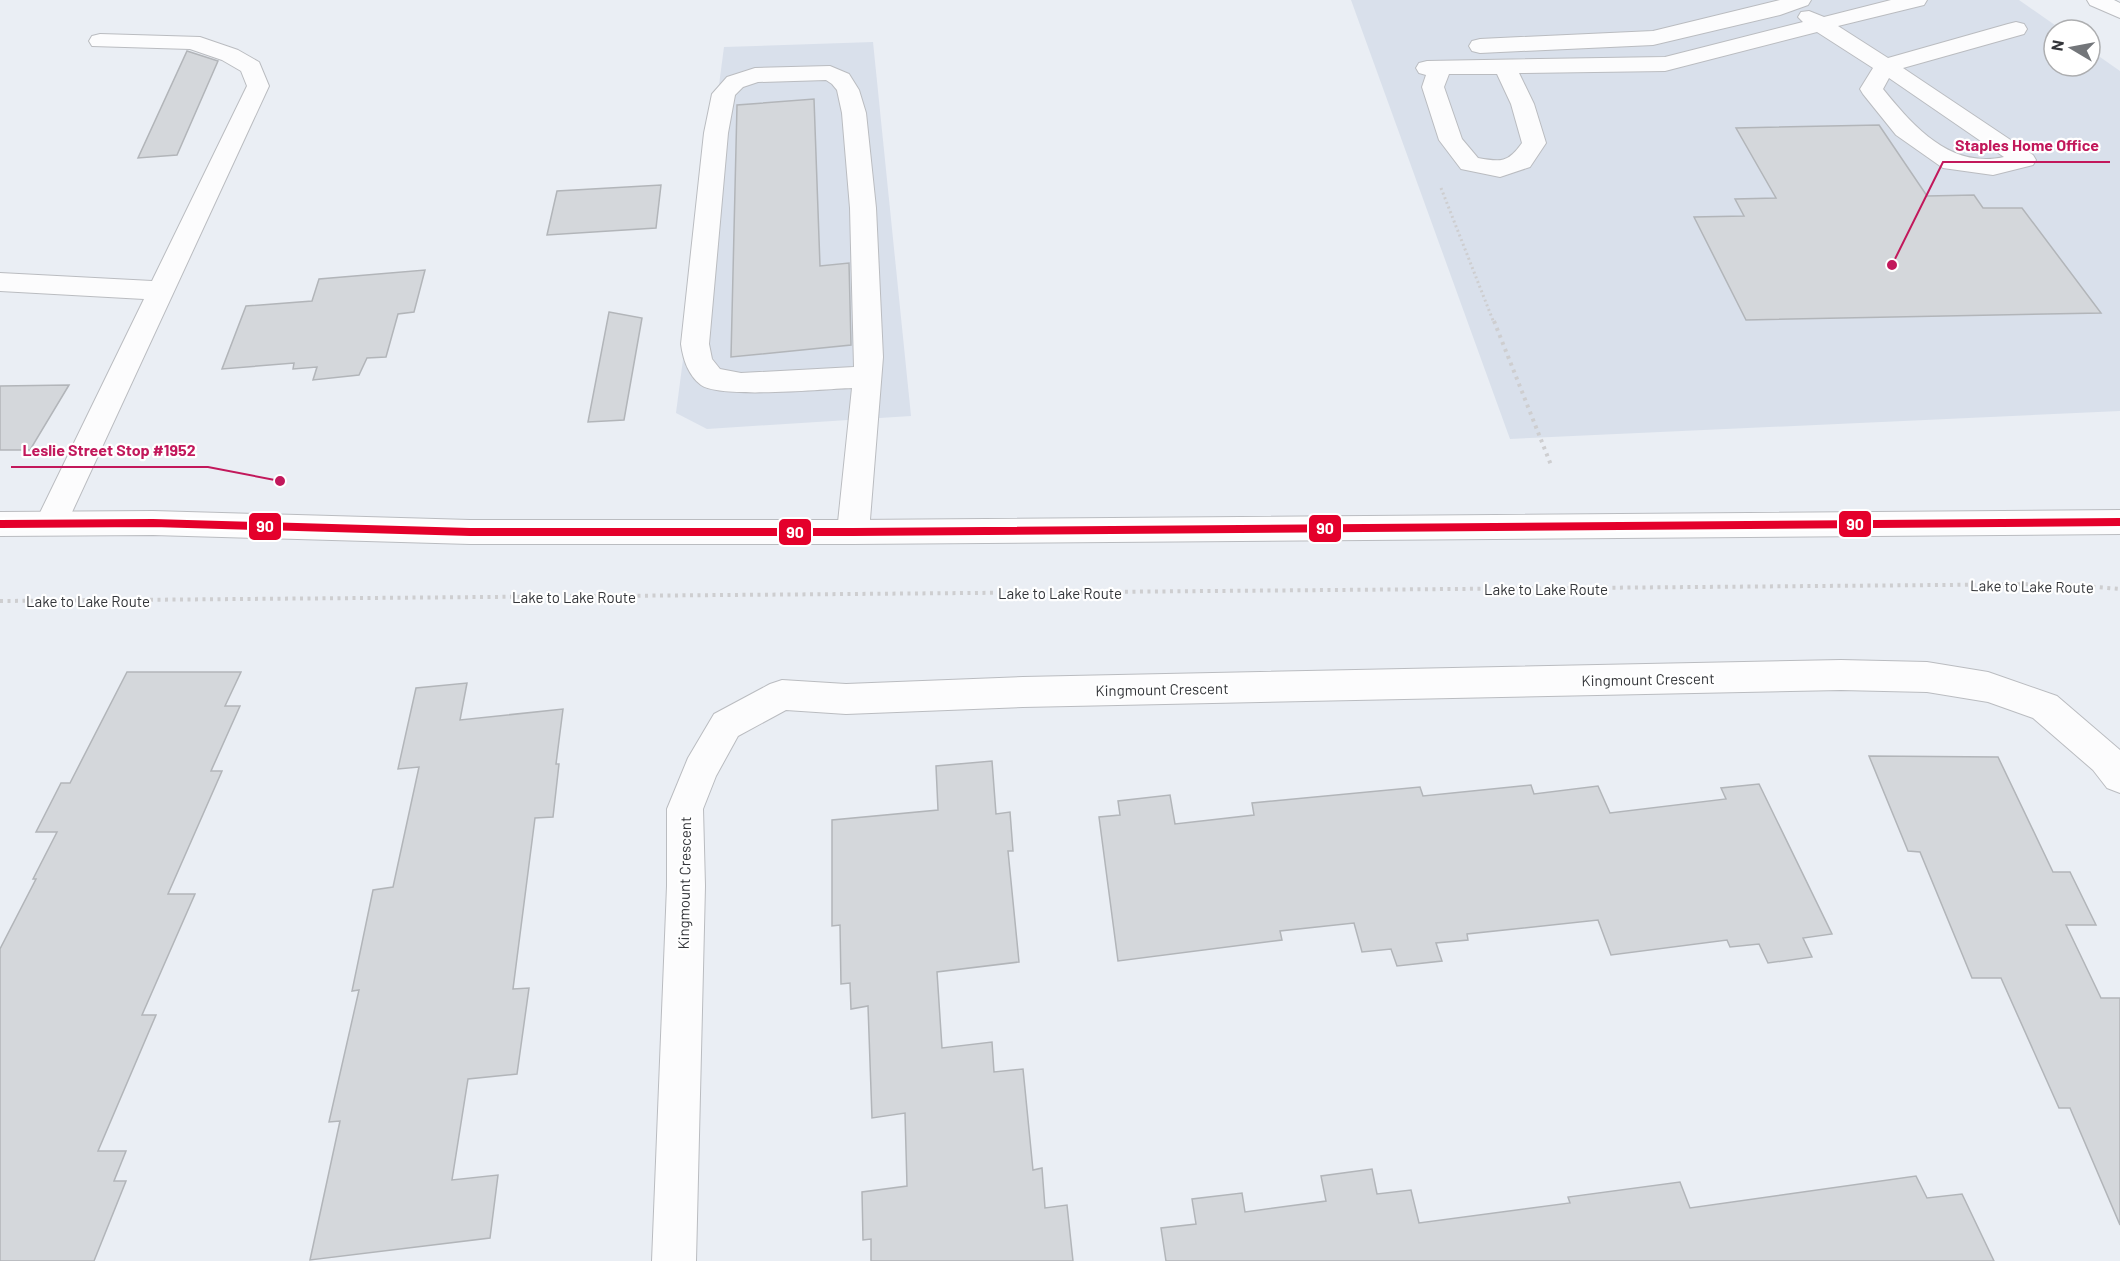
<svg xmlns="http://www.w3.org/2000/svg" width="2120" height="1261" font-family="Barlow,sans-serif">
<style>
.built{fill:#d9e0eb}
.building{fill:#d4d7db;stroke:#b2b5b9;stroke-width:1.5}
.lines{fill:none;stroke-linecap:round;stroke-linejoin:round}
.minor-casing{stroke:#babcc0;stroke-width:2}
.major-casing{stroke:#babcc0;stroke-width:2}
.path-far1{stroke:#ceced0;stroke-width:3;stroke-dasharray:2 3;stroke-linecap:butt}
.path{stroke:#ceced0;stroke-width:4;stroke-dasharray:3 4.5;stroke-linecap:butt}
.minor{fill:#fcfcfd;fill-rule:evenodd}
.major{fill:#fcfcfd;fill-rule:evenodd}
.bus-1-casing{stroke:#fff;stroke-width:13}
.bus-1{stroke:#e4002b;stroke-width:8}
.labels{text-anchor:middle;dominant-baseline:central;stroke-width:4.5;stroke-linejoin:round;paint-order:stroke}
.street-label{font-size:15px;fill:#333539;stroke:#fff}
.leader{fill:none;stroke:#c2185b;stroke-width:2}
.callout-dot{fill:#c2185b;stroke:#fff;stroke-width:2}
.callout-label{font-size:16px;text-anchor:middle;font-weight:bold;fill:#c2185b;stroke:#fff;stroke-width:4.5;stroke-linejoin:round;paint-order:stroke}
.line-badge{stroke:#fff;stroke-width:2}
.badge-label{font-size:16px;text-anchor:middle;font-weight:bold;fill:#fff}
</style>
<rect width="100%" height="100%" fill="#eaeef4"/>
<g class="built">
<path d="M1351,0H2019L2062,30H2054V66H2090V50L2120,71V411L1510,439Z"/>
<path d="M873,42L911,416L707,429L676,413L724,47Z"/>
</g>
<g class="building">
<path d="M187,51L218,61L177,155L138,158Z"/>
<path d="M814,99L820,266L849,263L851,345L731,357L737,105Z"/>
<path d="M1879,125L1927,196L1974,195L1983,208H2022L2101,313L1746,320L1694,217L1744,216L1735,199L1776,198L1736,128Z"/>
<path d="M661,185L656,228L547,235L557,191Z"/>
<path d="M425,270L414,312L398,314L386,357L367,358L359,375L313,380L317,367L293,369L294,363L222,369L246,306L312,301L319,279Z"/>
<path d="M609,312L642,318L624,420L588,422Z"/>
<path d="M69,385L30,450H0V386Z"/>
<path d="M127,672H241L225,706H240L211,771H222L168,894H195L142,1015H156L98,1151H126L114,1181H126L94,1261H0V949L36,879H33L57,832H36L61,783H70Z"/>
<path d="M467,683L460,720L563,709L556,764H559L553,817L535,818L513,989L529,988L517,1074L468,1079L452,1180L498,1175L490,1238L310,1260L340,1121L329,1122L359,990L352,991L373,890L393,887L419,767L398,769L416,688Z"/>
<path d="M1869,756L1998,757L2053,872H2070L2096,925H2066L2101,998H2120V1225L2070,1108H2059L2001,978H1972L1920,852L1908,851Z"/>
<path d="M992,761L996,814L1010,812L1013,851H1008L1019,962L937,972L942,1048L992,1042L994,1072L1023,1069L1033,1170L1042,1168L1045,1208L1067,1205L1073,1261H871V1239L863,1240L862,1192L907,1186L905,1113L872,1118L868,1006L851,1009L850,983L841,984L840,925L832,926V820L938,810L936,766Z"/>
<path d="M1759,784L1832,934L1803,938L1812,957L1768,963L1759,944L1730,947L1727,940L1611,955L1598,920L1467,934L1468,940L1436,943L1442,961L1397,966L1391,949L1362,952L1354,923L1280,931L1282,940L1118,961L1099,817L1120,815L1118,801L1170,795L1175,824L1254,815L1252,803L1420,787L1423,796L1531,785L1534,794L1598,786L1610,813L1726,799L1721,788Z"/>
<path d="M1372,1169L1377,1194L1411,1190L1419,1223L1570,1203L1568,1197L1680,1182L1690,1208L1916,1176L1927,1198L1962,1194L1994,1261H1166L1161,1228L1196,1224L1192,1199L1242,1193L1245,1212L1326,1201L1321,1176Z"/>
</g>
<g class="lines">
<g class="minor-casing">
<g id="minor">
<path d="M1780,0H1811L1808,5L1780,15L1653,45L1480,53L1472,51L1469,46L1472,41L1480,39L1653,31Z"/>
<path d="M1891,0H1927L1924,5L1838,26L1888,58L2008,24L2016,22L2024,24L2027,29L2024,34L1903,68L2033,155L2036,160L2033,165L1993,175L1943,168L1896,135L1863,94L1860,89L1873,68L1817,32L1665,71L1519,73L1534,104L1546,143L1530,167L1500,177L1461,169L1439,140L1422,87L1426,75L1419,73L1416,68L1419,63L1427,61L1665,57L1803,22L1798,17L1801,12L1809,11L1824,17ZM1449,74H1497L1511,104L1522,143C1508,163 1501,162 1478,158L1462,139L1444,87ZM1889,78L2004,157C1950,169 1913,126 1883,89Z"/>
<path d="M2087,0H2114L2120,3V18L2090,5Z"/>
<path d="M100,34L200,37L238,50L259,62L269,86L67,523L62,532L51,535L40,532L35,523L144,299L0,291V273L152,281L247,86L241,71L222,60L190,49L92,46L89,41L92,36Z"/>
<path d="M830,66L849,74L859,90L866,113L876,208L883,357L869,532L864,541L853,544L842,541L837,532L852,388C824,389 720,399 701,385C688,375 683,359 681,344L704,133L712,94L727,77L755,68ZM826,80L832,84L837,90L842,113L850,208L854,367L741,373L720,369L712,359L709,344L728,133L735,95L743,87L758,82Z"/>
<path d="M1841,660L1927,662L1988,672L2057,696L2120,750V793L2107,788L2093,770L2033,718L1988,702L1927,692L1841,690L1023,707L846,714L786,710L738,736L716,776L703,809L705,886L696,1261H652L667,886V809L688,758L714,714L770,684L782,680L846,684L1023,677Z"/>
</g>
</g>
<g class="major-casing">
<path id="major" d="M2120,510V534L853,544H470L153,535L0,536V512L153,511L470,520H853Z"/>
</g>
<path class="path-far1" d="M1441,188L1494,323"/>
<g class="path">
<path d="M1494,321L1551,465"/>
<path d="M0,601L2060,584L2120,589"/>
</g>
<use href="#minor" class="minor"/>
<use href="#major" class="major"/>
<g class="bus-1-casing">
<path id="bus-1" d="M0,524L153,523L470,532H853L2120,522"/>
</g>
<use href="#bus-1" class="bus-1"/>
</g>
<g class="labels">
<g class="street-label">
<text transform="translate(2032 586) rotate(1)">Lake to Lake Route</text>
<text x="1546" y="589">Lake to Lake Route</text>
<text x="1060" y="593">Lake to Lake Route</text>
<text x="574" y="597">Lake to Lake Route</text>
<text x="88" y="601">Lake to Lake Route</text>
<text transform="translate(1648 679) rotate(-1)">Kingmount Crescent</text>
<text transform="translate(1162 689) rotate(-1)">Kingmount Crescent</text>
<text transform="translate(684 883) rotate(-89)">Kingmount Crescent</text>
</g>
</g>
<path class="leader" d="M1892 265L1943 162H2110M280 481L208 467H11"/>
<g class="callout-dot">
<circle cx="1892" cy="265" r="6"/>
<circle cx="280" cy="481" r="6"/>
</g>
<g class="callout-label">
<text x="2027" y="151">Staples Home Office</text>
<text x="109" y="456">Leslie Street Stop #1952</text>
</g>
<g class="line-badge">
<rect x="1838" y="510" width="34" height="28" rx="6" fill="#e4002b"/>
<rect x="248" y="512" width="34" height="29" rx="6" fill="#e4002b"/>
<rect x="1308" y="514" width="34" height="29" rx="6" fill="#e4002b"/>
<rect x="778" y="518" width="34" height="28" rx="6" fill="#e4002b"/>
</g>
<g class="badge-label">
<text x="1855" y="530">90</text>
<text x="265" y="532">90</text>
<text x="1325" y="534">90</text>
<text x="795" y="538">90</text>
</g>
<g transform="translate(2072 48) rotate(280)"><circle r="28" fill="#ffffff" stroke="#adaeb0" stroke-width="1.5"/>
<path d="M0-4.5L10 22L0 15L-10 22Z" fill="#73767a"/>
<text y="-9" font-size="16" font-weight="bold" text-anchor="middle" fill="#333539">N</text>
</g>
</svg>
